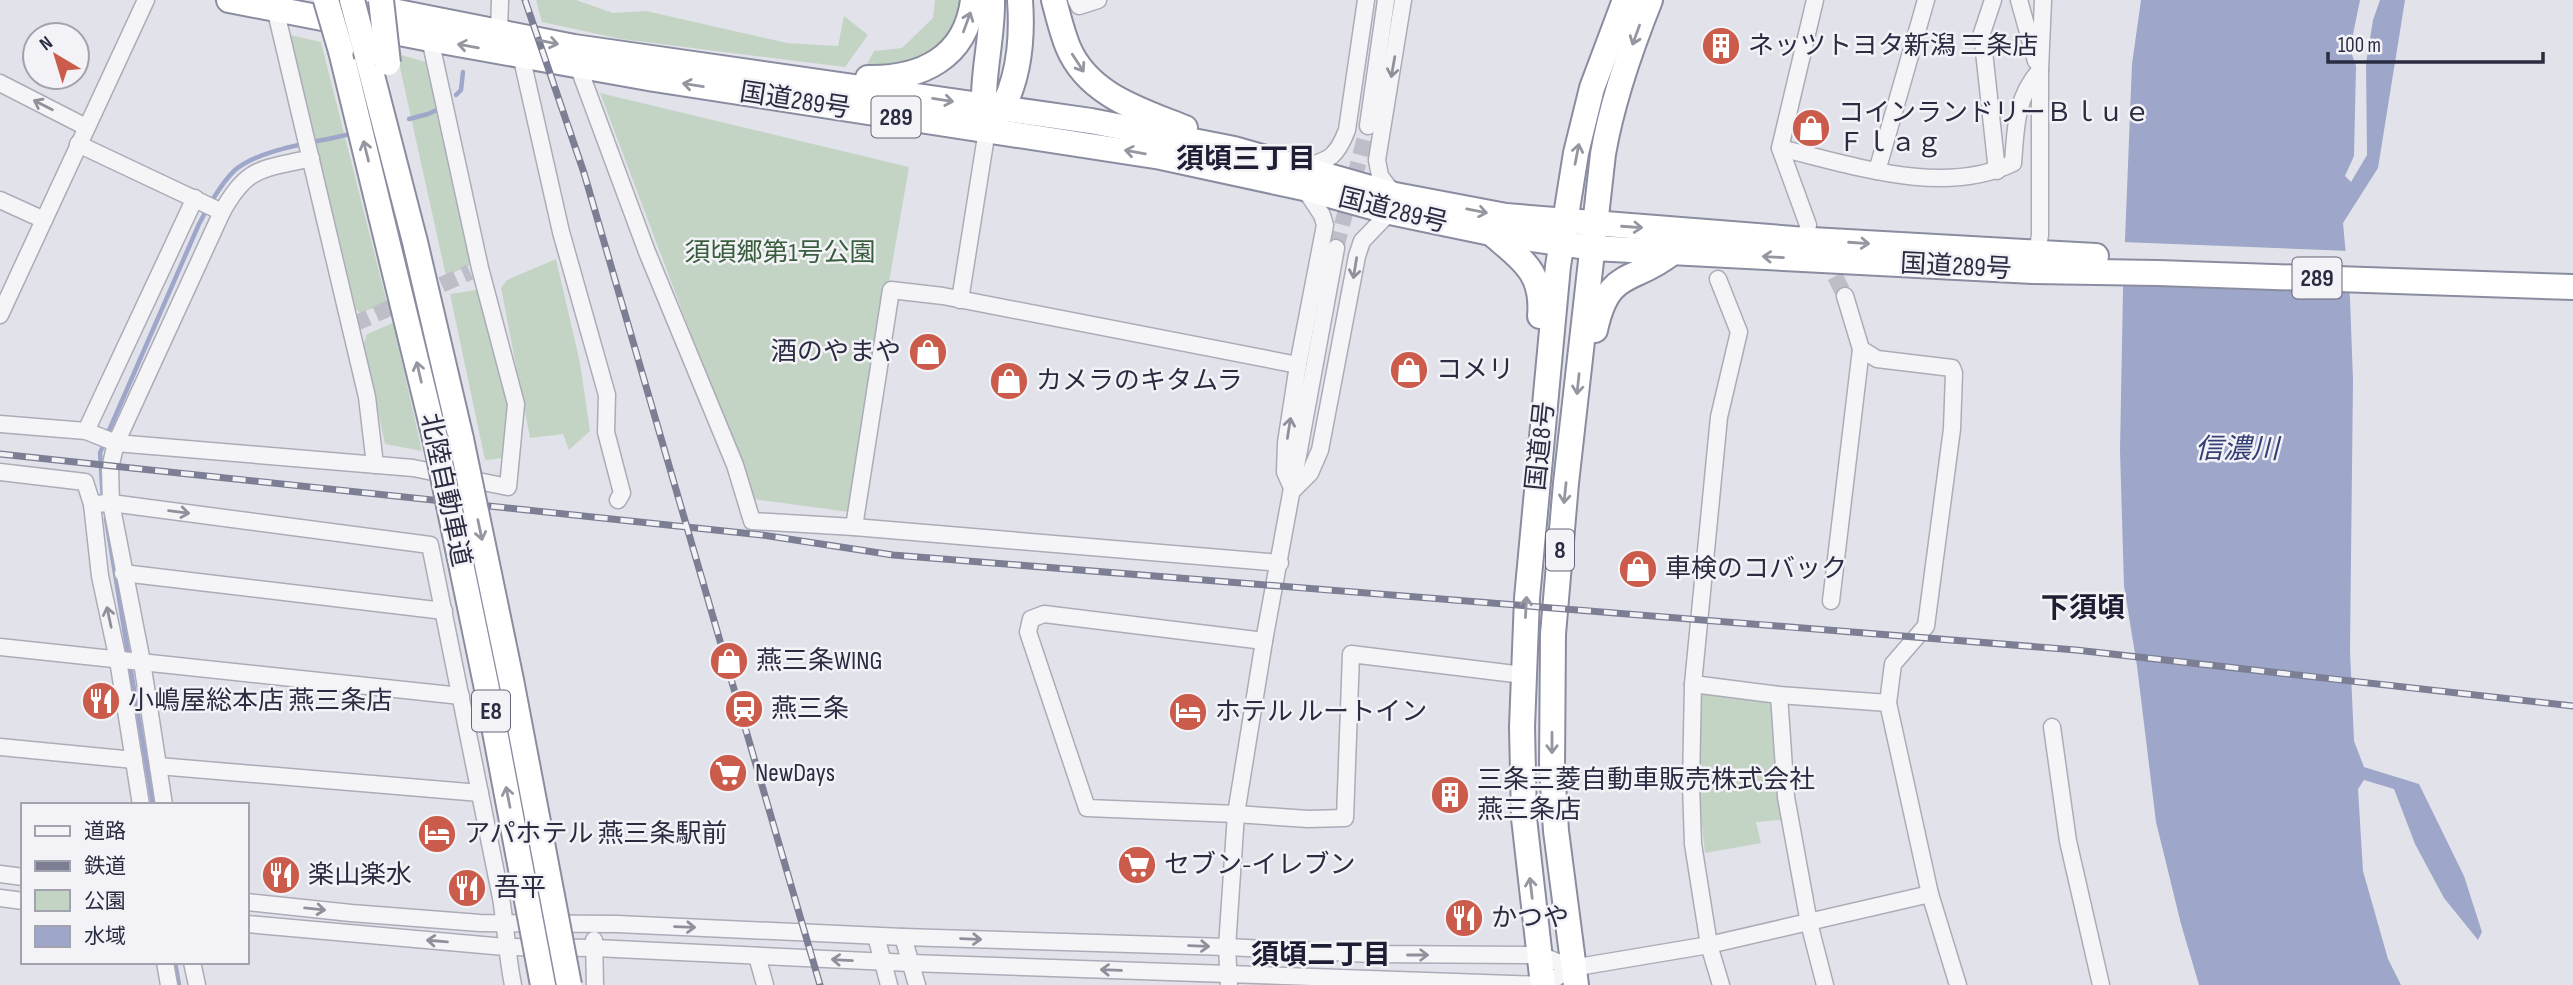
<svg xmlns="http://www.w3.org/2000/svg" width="2573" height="985" font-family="'Sofia Sans Condensed','Noto Sans JP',sans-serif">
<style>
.green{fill:#c3d4c4}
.water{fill:#9ea7c9}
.pier{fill:#e2e3ea}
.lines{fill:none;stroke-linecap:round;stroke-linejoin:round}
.stream{stroke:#9ea7c9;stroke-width:4.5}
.minor-tunnel{stroke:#bdbec8;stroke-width:16;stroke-dasharray:16 8;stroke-linecap:butt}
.minor-casing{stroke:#abacb8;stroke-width:19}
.highway-casing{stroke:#8a8ca0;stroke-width:28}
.minor{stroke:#f5f5f8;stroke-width:16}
.highway{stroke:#fff;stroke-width:24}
.rail-casing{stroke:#7c7e93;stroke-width:7}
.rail{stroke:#f2f2f7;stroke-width:4.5;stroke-dasharray:13;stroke-linecap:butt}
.highway-bridge-casing{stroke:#8a8ca0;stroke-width:28;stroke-linecap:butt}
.highway-bridge{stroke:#fff;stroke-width:24}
.oneway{stroke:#9496a0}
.oneway2{stroke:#90909d}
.labels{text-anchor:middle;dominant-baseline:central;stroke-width:5;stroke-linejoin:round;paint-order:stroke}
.shield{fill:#f2f2f7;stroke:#666778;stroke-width:2}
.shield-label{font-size:24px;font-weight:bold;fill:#2a2c42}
.poi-label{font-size:26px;fill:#2a2c42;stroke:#f2f2f7;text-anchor:start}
.street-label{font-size:26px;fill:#2a2c42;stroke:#f2f2f7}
.park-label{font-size:26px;fill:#385d3c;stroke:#f2f2f7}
.neighbourhood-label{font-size:28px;font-weight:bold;fill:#1d1e33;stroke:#f2f2f7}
.water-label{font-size:28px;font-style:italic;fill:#353f75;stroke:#f2f2f7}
</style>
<rect width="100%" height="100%" fill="#e2e3ea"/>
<g class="green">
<path d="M536,0H576L613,13L646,11L787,43L838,46L844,16L868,35L845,67L621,39L542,22Z"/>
<path d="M935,0H962C959,46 910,75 867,64L874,51L902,48L933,18Z"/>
<path d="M290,35L321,42L387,303L360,313L356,309Z"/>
<path d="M397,54L426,62L434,69L475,263L446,276Z"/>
<path d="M600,93L909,167L849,512L753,499Z"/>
<path d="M556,259L580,363L590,431L569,450L563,434L530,438L501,288L507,280Z"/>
<path d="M476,290L484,298L512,407V457L485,460L450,294Z"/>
<path d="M393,323L422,451L385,444L364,344L367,334Z"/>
<path d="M1699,693L1773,702L1781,820L1756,822L1761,843L1705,853L1698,787Z"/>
</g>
<path class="water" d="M2141,0H2360L2350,49L2356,66L2354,156L2345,176L2351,182L2367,155L2366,63L2373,20L2380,0H2405L2378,168L2343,223L2350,299L2353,380L2350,651L2354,741L2364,767L2419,784L2464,876L2482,932L2478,940L2444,898L2415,844L2394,789L2364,780L2358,789L2363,871L2388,959L2401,985H2199L2181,924L2156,822L2137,666L2124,586L2120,450L2123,290L2132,64Z"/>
<path class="pier" d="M2122,242L2349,251L2353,292L2120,285Z"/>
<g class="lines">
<g class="stream">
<path d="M456,95L461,90L463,72"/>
<path d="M409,119L428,114L439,109"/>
<path d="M211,202C218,191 225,179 235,170C260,149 313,143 346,135"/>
<path d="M107,435L199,224L207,209"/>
<path d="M103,500L100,453L104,443"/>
<path d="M106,519L153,805"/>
<path d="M175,962L179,985"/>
</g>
<g class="minor-tunnel">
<path d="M1336,248L1368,126"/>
<path d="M1824,255L1845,296"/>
<path d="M354,324L470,272"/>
</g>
<g class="minor-casing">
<g id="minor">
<path d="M1076,0L1079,6L1098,0"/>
<path d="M1993,0L1982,33L1997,171"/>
<path d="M2019,0L2036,61"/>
<path d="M275,8L367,397L375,465"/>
<path d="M499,32L500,0"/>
<path d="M521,55L561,232L607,395L606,432L622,493L618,500"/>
<path d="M578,66L647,252L735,465L752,521L854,527L1280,563"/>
<path d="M0,83L86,127"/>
<path d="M1368,126L1386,0"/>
<path d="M78,144L222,212"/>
<path d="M1780,148C1852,165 1943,197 2013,163C2016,127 2015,99 2040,70"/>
<path d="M1303,167C1330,161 1337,156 1347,130L1366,0"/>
<path d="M1877,171L1926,0"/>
<path d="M1304,188L1322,215L1325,225L1298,365L1286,443L1285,472L1293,490L1310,473L1320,450L1357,256L1362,241L1390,212"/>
<path d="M1393,193L1380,176L1377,160L1403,0"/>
<path d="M0,200L44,220"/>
<path d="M1808,225L1780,148L1815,0"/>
<path d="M2037,253L2040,235V70L2043,0"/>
<path d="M1718,279L1739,332L1719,417L1693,684L1691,785L1693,844L1709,945L1721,985"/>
<path d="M1845,296L1861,349L1877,359L1952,368L1954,373L1952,429L1926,626L1893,664L1888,703L1930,894L1958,985"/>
<path d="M960,300L987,130"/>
<path d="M0,315L146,0"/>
<path d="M0,424L86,431L116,443L413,468L508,487L516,404L480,268L430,39"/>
<path d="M86,431L195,198"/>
<path d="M0,472L85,482L92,504L100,576L118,660L141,805"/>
<path d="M92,504L111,503L430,545L501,898C506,927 507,956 513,985"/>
<path d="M854,527L891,290L943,296L1298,365"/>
<path d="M123,573L444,611"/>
<path d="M1831,601L1861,349"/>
<path d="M1264,641L1044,614L1031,619L1028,632L1087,808L1236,814L1308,819L1345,818L1351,654L1523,675"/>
<path d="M0,647L461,696"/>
<path d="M1693,684L1779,695L1888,703"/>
<path d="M1779,695L1786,797L1809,923L1825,985"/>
<path d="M2052,727L2068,841L2101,985"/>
<path d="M0,747L134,760"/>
<path d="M158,766L480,793"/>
<path d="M164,805L142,662L111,503L110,468L116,443L222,212C248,165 262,170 311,158"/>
<path d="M0,874L23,877"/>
<path d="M0,898L23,901"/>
<path d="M247,902L351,913L480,923L617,924L903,937L1227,947L1371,954L1540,955L1572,968"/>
<path d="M247,924L505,947L595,948L910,963L1542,985"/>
<path d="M876,936L889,985"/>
<path d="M903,937L917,985"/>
<path d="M594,940L595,985"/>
<path d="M757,956L765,985"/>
<path d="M165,962L169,985"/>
<path d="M192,962L197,985"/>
<path d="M1229,985L1227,947L1236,814L1264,641L1336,248"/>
<path d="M1544,985L1572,968L1709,945L1930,894"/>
</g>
</g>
<g class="highway-casing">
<g id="highway">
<path d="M229,0L430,39L654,79L1161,157L1304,188L1390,212L1491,233L1593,248L2033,271L2158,273L2573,287"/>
<path d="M337,0L574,47L1091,121L1234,149L1395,195L1506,216L1794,239L2096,256"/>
<path d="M1054,0C1058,16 1062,32 1068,47C1088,95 1140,110 1185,128"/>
<path d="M341,51L435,438"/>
<path d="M367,56L415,242L461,439"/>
<path d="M868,78C921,79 966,58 973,0"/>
<path d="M986,123C979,83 993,41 992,0"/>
<path d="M993,123C1018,89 1023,42 1020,0"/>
<path d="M1491,233C1521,259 1544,272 1540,316"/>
<path d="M1595,330C1609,266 1633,285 1673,252"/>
<path d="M1543,985L1524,818L1522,727L1527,598L1558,266L1576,153L1592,88L1625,0"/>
<path d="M1576,985L1556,831L1552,768L1553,634L1566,483L1603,154C1612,101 1630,50 1650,0"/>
</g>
</g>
<use href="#minor" class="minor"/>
<use href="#highway" class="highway"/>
<g class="rail-casing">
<g id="rail">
<path d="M525,0L584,173L820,985"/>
<path d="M0,454L762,535L893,555L2076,650L2573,706"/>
</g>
</g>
<use href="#rail" class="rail"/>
<g class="highway-bridge-casing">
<g id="highway-bridge">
<path d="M326,0L341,51"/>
<path d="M352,0L367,56"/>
<path d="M381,0L388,63"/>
<path d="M435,438L486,684L543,985"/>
<path d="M461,439L511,680L569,985"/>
</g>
</g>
<use href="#highway-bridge" class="highway-bridge"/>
</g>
<defs><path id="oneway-shaft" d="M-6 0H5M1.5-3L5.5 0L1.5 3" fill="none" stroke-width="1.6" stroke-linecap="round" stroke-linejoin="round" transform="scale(1.75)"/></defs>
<g class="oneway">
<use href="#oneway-shaft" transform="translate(967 22) rotate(-70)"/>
<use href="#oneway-shaft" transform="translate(1636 35) rotate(110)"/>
<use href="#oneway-shaft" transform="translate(548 42) rotate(12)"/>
<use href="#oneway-shaft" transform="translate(468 46) rotate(-170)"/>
<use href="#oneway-shaft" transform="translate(1078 63) rotate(57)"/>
<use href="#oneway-shaft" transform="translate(693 85) rotate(-171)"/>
<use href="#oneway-shaft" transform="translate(943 100) rotate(9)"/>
<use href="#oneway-shaft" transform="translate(366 151) rotate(-104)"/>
<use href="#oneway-shaft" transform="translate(1135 152) rotate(-170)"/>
<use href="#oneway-shaft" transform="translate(1577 154) rotate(-79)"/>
<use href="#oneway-shaft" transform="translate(1477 211) rotate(11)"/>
<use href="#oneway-shaft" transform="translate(1632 227) rotate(4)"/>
<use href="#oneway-shaft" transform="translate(1859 243) rotate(4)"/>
<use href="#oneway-shaft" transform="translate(1773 257) rotate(-177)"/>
<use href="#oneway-shaft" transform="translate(419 372) rotate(-103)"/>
<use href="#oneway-shaft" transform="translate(1578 384) rotate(96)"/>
<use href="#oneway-shaft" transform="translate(1565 493) rotate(96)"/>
<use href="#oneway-shaft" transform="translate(480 530) rotate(78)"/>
<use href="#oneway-shaft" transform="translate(1526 607) rotate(-87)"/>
<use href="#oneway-shaft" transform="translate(1552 743) rotate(90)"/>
<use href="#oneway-shaft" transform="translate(508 797) rotate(-101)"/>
<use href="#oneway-shaft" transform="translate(1531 888) rotate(-97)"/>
</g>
<g class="oneway2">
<use href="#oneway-shaft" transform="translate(1393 67) rotate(100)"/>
<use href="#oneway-shaft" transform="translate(43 105) rotate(-153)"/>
<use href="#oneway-shaft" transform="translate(1355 268) rotate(99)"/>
<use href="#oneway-shaft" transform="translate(1289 428) rotate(-81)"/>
<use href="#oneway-shaft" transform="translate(179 512) rotate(7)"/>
<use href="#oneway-shaft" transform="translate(109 617) rotate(-102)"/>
<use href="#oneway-shaft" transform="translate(315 909) rotate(6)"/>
<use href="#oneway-shaft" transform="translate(685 927) rotate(2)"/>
<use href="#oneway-shaft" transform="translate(971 939) rotate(2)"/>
<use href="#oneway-shaft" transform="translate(437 941) rotate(-175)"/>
<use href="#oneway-shaft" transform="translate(1199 946) rotate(2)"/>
<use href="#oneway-shaft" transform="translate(1418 955)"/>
<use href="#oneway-shaft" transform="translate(842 960) rotate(-177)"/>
<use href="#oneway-shaft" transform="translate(1111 970) rotate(-178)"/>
</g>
<defs>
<g id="building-disc" transform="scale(2.0125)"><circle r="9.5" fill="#cb5c4b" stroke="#f2f2f7"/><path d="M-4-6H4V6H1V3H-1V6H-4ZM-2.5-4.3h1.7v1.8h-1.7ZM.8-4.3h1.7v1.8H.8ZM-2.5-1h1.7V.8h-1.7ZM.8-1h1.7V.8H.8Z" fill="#fff"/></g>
<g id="shop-disc" transform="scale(2.0125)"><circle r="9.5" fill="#cb5c4b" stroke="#f2f2f7"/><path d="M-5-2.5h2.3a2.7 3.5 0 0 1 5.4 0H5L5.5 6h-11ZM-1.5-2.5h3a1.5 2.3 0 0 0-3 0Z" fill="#fff"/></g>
<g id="restaurant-disc" transform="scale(2.0125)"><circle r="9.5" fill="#cb5c4b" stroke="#f2f2f7"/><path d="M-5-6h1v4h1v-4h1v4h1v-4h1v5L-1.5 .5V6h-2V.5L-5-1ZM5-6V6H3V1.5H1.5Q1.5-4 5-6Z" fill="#fff"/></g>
<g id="station-disc" transform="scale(2.0125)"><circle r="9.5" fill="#cb5c4b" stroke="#f2f2f7"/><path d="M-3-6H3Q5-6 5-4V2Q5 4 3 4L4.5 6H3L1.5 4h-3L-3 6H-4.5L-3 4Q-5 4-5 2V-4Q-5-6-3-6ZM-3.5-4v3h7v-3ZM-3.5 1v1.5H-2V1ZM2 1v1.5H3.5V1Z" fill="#fff"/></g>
<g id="hotel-disc" transform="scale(2.0125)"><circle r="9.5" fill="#cb5c4b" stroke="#f2f2f7"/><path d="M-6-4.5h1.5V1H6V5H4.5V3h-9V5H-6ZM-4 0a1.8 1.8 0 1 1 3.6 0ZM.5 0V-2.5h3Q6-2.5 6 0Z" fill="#fff"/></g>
<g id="supermarket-disc" transform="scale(2.0125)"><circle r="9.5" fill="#cb5c4b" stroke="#f2f2f7"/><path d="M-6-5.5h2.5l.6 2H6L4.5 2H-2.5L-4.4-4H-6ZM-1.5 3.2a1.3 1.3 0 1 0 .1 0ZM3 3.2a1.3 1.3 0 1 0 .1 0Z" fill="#fff"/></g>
</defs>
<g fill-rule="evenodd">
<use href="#building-disc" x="1721" y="46"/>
<use href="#shop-disc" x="1811" y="128"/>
<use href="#shop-disc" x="928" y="352"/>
<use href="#shop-disc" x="1409" y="370"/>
<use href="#shop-disc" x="1009" y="381"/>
<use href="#shop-disc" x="1638" y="569"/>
<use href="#shop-disc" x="729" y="661"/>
<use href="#restaurant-disc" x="101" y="701"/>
<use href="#station-disc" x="744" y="709"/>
<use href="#hotel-disc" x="1188" y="712"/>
<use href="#supermarket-disc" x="728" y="773"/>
<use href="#building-disc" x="1450" y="795"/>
<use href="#hotel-disc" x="437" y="834"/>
<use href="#supermarket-disc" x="1137" y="865"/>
<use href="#restaurant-disc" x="281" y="875"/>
<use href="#restaurant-disc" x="467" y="888"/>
<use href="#restaurant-disc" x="1464" y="918"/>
</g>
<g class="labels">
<g class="shield">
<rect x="871.5" y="96.5" width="49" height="41" rx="5"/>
<rect x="2292.5" y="257.5" width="49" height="41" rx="5"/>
<rect x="1546" y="529.5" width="28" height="41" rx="5"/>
<rect x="472" y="690.5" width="38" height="41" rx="5"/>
</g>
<g class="shield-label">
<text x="896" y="117">289</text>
<text x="2317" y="278">289</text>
<text x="1560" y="550">8</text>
<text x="491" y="711">E8</text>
</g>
<g class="poi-label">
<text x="1748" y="46">ネッツトヨタ新潟 三条店</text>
<text x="1838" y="113">コインランドリーＢｌｕｅ<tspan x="1838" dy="30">Ｆｌａｇ</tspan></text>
<text x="901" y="352" text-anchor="end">酒のやまや</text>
<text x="1436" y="370">コメリ</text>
<text x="1036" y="381">カメラのキタムラ</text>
<text x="1665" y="569">車検のコバック</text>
<text x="756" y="661">燕三条WING</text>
<text x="128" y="701">小嶋屋総本店 燕三条店</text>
<text x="771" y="709">燕三条</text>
<text x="1215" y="712">ホテル ルートイン</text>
<text x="755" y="773">NewDays</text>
<text x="1477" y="780">三条三菱自動車販売株式会社<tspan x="1477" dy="30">燕三条店</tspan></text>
<text x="464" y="834">アパホテル 燕三条駅前</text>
<text x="1164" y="865">セブン-イレブン</text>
<text x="308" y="875">楽山楽水</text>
<text x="494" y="888">吾平</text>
<text x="1491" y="918">かつや</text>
</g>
<g class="street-label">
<text transform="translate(795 101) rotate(9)">国道289号</text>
<text transform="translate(1393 211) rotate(14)">国道289号</text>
<text transform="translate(1956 267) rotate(3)">国道289号</text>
<text transform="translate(1541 446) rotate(-84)">国道8号</text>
<text transform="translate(445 490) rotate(78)">北陸自動車道</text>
</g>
<g class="park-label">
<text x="780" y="253">須頃郷第1号公園</text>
</g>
<g class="neighbourhood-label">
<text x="1246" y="159">須頃三丁目</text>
<text x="2083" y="608">下須頃</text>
<text x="1321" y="955">須頃二丁目</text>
</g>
<g class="water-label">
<text x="2237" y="449">信濃川</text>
</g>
</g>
<rect x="21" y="803" width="228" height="161" fill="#f2f2f7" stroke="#a2a3af" stroke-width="2"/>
<rect x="35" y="826" width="35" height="10" fill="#f5f5f8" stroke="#a2a3af" stroke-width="2"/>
<text x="84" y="838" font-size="21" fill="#2a2c42">道路</text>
<rect x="35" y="861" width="35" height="10" fill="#7c7e93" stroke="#a2a3af" stroke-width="2"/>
<text x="84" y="873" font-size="21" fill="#2a2c42">鉄道</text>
<rect x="35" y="890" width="35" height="21" fill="#c3d4c4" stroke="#a2a3af" stroke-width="2"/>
<text x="84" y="908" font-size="21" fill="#2a2c42">公園</text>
<rect x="35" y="926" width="35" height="21" fill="#9ea7c9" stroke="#a2a3af" stroke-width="2"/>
<text x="84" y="943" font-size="21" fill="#2a2c42">水域</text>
<g transform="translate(56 56) rotate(322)"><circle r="33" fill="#f2f2f7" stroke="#a2a3af" stroke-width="2"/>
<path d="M0-5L12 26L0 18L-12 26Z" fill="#cb5c4b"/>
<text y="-10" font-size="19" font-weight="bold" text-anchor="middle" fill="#2a2c42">N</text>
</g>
<path d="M2328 52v10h215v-10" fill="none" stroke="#2a2c42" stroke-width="3.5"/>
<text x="2338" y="52" font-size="21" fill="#2a2c42" stroke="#f2f2f7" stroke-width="5" paint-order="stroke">100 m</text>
</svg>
